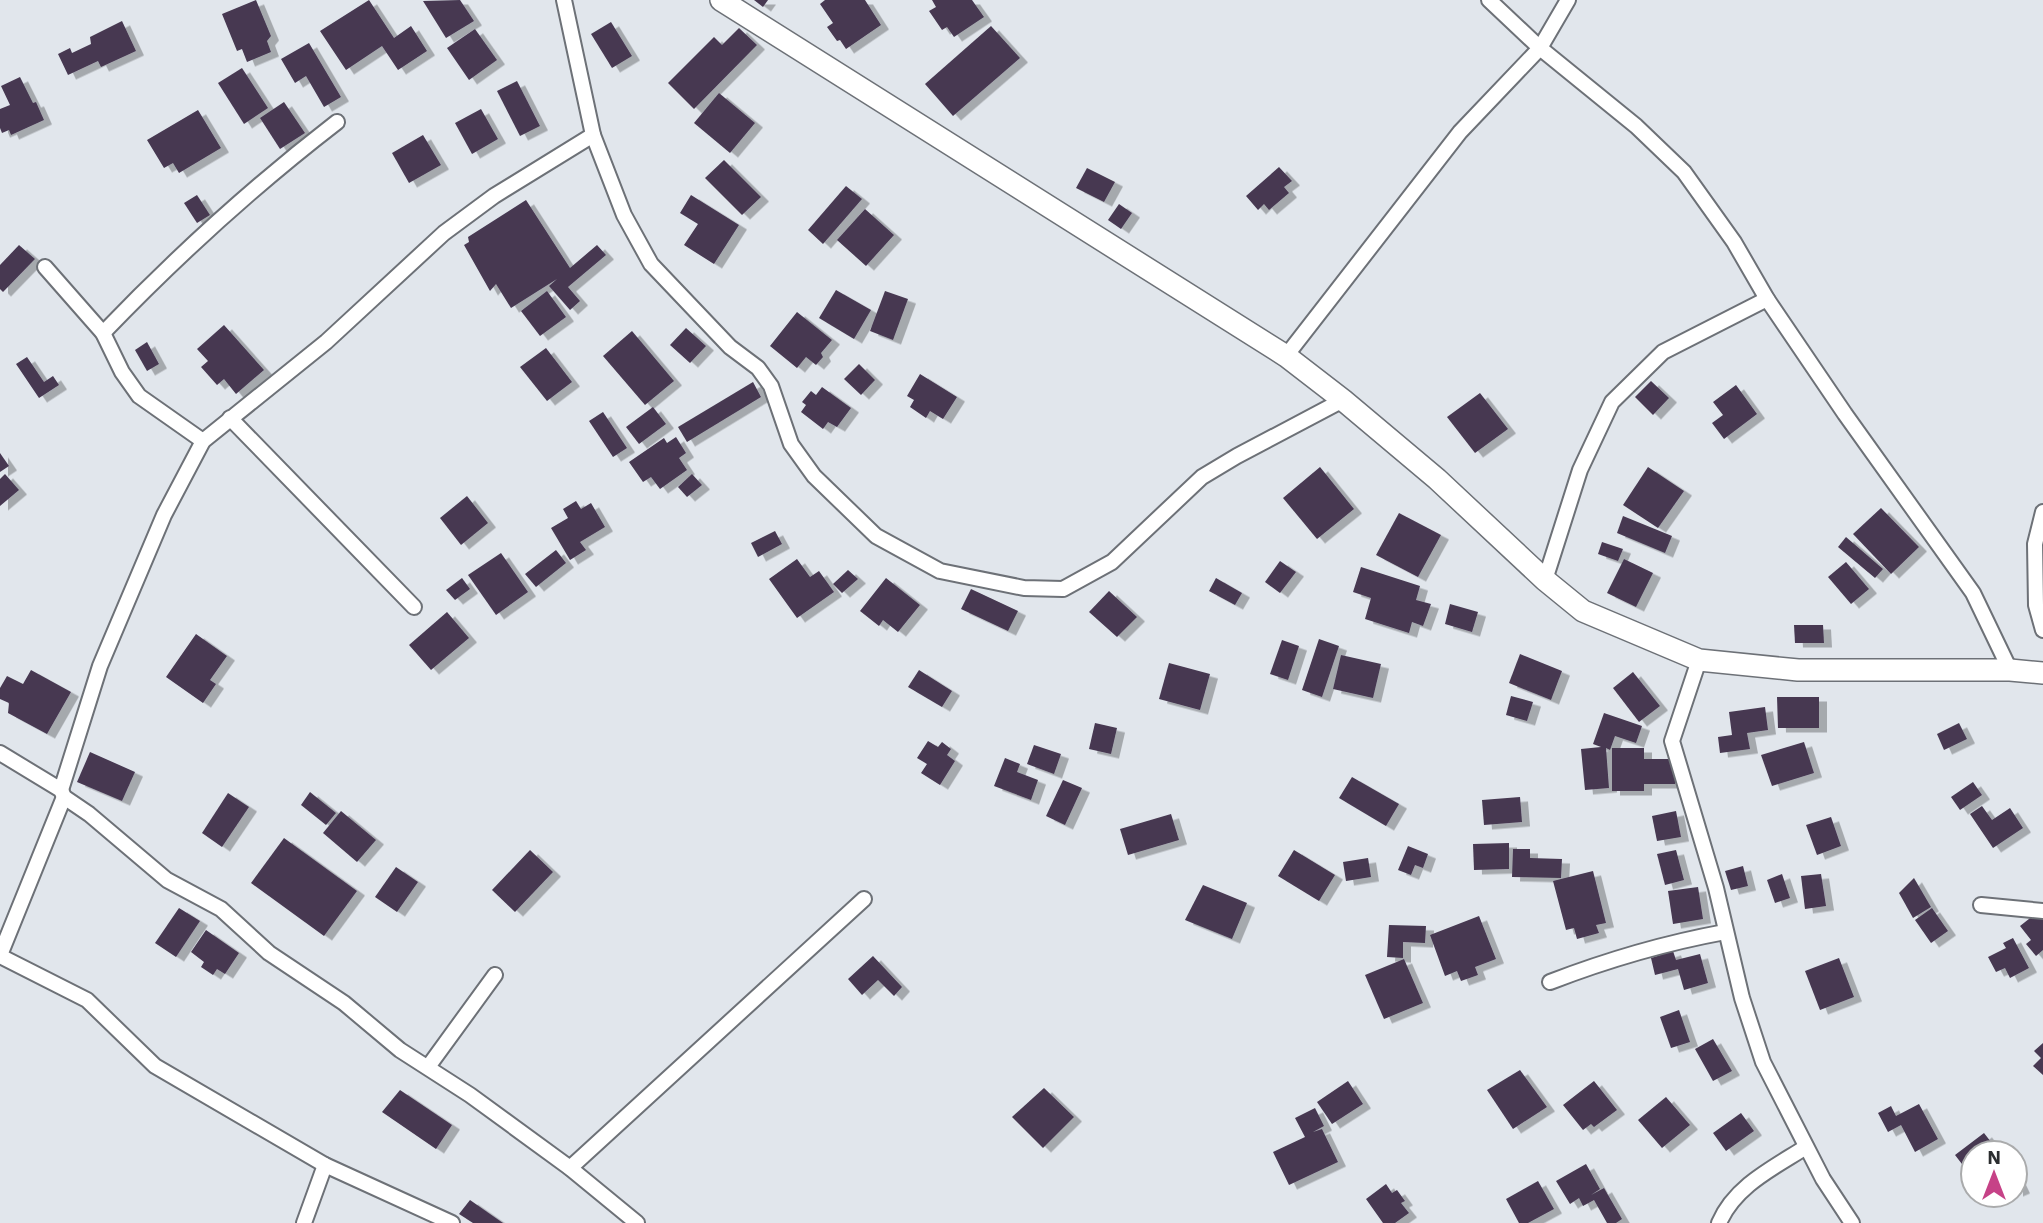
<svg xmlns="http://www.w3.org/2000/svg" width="2043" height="1223" font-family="'IBM Plex Sans',sans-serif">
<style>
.building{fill:#463851;filter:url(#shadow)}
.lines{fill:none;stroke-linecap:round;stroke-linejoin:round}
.street-casing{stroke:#6d7177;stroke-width:18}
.secondary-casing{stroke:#6d7177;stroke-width:24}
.street{stroke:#fff;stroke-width:14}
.secondary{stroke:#fff;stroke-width:21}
</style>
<defs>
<filter id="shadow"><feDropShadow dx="8" dy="4.5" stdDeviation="0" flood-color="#0004"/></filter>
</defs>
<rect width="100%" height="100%" fill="#e1e6ec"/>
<g class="building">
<path d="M256,0L271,36L267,41L271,52L247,62L242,49L237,51L222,14Z"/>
<path d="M369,0L394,38L411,26L427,51L398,70L382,46L346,70L320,31Z"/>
<path d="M460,0L474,21L446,38L423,1Z"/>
<path d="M754,0H768L763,7Z"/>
<path d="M825,0H865L881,25L846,49L840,40L837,41L827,27L833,23L820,4Z"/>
<path d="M932,0H972L984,17L954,37L947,27L942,30L929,11L936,7Z"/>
<path d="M122,21L136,51L101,67L98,61L68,75L58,54L70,48L72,53L91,44L90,37Z"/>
<path d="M611,22L632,56L612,68L591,34Z"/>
<path d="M991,26L1020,58L953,116L925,84Z"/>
<path d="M739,28L757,45L694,109L668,83L714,37L722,45Z"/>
<path d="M475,29L497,60L469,80L447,48Z"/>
<path d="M309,43L341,97L324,107L306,76L295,83L281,59Z"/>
<path d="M242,68L268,108L244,124L218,83Z"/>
<path d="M20,77L33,103L36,102L44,120L11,135L9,130L2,133L0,128V109L10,105L1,86Z"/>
<path d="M517,81L540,126L520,136L497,91Z"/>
<path d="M719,93L755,123L730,153L694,123Z"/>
<path d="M284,102L305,133L280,149L260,118Z"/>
<path d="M481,109L498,139L472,154L455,123Z"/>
<path d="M198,110L221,148L179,173L173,163L164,168L147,140Z"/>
<path d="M423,135L441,165L409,183L392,153Z"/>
<path d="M724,160L761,197L742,215L705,178Z"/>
<path d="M1279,167L1292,181L1284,187L1289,193L1269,210L1264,204L1258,210L1246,196Z"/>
<path d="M1087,168L1115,182L1104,202L1076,188Z"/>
<path d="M846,186L862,199L823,244L808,230Z"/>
<path d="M197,195L210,215L197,223L184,203Z"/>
<path d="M691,195L739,225L714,264L684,245L698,224L680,213Z"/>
<path d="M526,200L570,268L597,245L606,255L568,287L580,301L570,310L549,286L557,279L511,308L496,284L490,291L464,245L469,242L468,237Z"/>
<path d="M1119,204L1132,213L1121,229L1108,220Z"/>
<path d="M865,209L894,235L866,266L837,240Z"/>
<path d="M19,245L35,259L3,292L0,289V265Z"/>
<path d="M836,290L871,310L854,339L819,318Z"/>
<path d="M547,291L566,317L540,336L521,311Z"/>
<path d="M885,291L908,299L893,340L870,331Z"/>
<path d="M797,312L832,340L821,353L823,357L816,365L806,357L797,368L770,346Z"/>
<path d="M224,325L264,370L236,394L224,379L217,385L201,367L208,361L197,349Z"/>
<path d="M686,328L706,346L690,363L670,345Z"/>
<path d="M632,331L674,381L645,405L603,356Z"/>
<path d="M147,342L159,364L147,371L135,350Z"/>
<path d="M546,348L572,382L547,401L520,367Z"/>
<path d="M27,357L44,382L53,376L59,385L39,398L16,364Z"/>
<path d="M859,364L875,380L861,395L844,379Z"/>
<path d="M920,374L957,397L943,419L930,411L926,418L910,407L914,400L907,396Z"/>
<path d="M1651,381L1669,398L1653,415L1635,397Z"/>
<path d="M753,382L761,397L687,442L678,427Z"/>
<path d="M1736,385L1757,414L1724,439L1712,423L1723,415L1713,402Z"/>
<path d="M822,387L851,408L837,427L828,422L823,429L801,412L806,405L802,402L811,391L816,395Z"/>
<path d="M1480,393L1508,429L1475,453L1447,417Z"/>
<path d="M653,407L666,424L639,444L626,427Z"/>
<path d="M603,412L627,448L613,457L589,421Z"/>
<path d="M676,437L686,453L679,458L687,470L660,489L651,477L643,482L629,462L664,438L667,443Z"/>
<path d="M0,453L9,466L0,472Z"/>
<path d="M1320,467L1354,509L1317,539L1283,498Z"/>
<path d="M1648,467L1684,491L1658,528L1623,505Z"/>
<path d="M5,474L19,490L0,506V479Z"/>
<path d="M692,474L702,485L687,497L678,487Z"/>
<path d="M467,496L488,523L461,545L440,518Z"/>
<path d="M576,501L581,509L591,503L605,527L580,542L586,550L570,560L551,528L568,518L563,509Z"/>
<path d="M1881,508L1919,547L1891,574L1853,534Z"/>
<path d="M1399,513L1441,535L1418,577L1376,555Z"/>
<path d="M1623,516L1672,536L1665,553L1617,533Z"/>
<path d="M775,531L782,544L758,557L751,543Z"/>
<path d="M1846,537L1883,569L1875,578L1838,547Z"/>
<path d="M1602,542L1623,549L1618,561L1598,554Z"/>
<path d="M556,550L566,563L536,587L525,574Z"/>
<path d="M501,553L528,592L496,615L468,575Z"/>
<path d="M797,559L810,577L819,571L834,592L797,618L769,579Z"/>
<path d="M1624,559L1653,573L1636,607L1607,593Z"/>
<path d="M1280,561L1296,572L1280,593L1265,582Z"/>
<path d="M1846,562L1869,589L1851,604L1828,577Z"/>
<path d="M1361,567L1420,586L1416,600L1431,604L1423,626L1412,622L1409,633L1365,619L1371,598L1353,592Z"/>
<path d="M848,570L858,579L842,593L833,584Z"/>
<path d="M462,578L470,589L455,600L446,590Z"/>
<path d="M886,578L920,605L898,632L883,620L879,626L860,611Z"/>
<path d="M1216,578L1242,593L1235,605L1209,591Z"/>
<path d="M971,589L1018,611L1008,631L961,609Z"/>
<path d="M1109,591L1137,617L1117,637L1089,612Z"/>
<path d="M1450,604L1478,612L1472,632L1445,624Z"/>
<path d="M447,612L469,638L431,670L409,645Z"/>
<path d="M1794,625H1823L1824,643H1795Z"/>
<path d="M196,634L227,656L210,680L216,684L203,703L166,677Z"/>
<path d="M1319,639L1339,646L1322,697L1302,690Z"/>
<path d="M1282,640L1299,646L1288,680L1270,674Z"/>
<path d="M1520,654L1562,671L1551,700L1509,683Z"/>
<path d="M1341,655L1381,664L1373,698L1333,689Z"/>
<path d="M1169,663L1210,674L1200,710L1159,699Z"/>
<path d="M31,670L71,692L47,734L8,713L9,703L0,699V688L7,676L23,684Z"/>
<path d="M919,670L952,691L942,707L908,687Z"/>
<path d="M1633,672L1660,706L1639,722L1613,688Z"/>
<path d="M1511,696L1533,702L1527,721L1506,715Z"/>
<path d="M1777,697H1819V728H1778Z"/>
<path d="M1765,707L1768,730L1747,733L1750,749L1720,753L1718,737L1732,735L1729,712Z"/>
<path d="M1604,713L1642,726L1636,743L1615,736L1610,750L1606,748L1609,788L1585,790L1581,749L1601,747L1593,744Z"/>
<path d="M1095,723L1117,728L1111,754L1089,749Z"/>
<path d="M1959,723L1967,739L1944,750L1937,734Z"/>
<path d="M928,741L938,747L942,742L951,749L947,755L955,761L940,785L921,773L927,764L917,758Z"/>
<path d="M1804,742L1814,773L1772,786L1761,755Z"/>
<path d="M1034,745L1061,754L1054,774L1027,764Z"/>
<path d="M1612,748H1644V759H1675V784H1644V791H1612Z"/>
<path d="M90,752L135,772L122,801L77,782Z"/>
<path d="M1005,758L1020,764L1017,772L1038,780L1031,800L994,786Z"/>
<path d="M1352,777L1399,804L1386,826L1339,798Z"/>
<path d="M1063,780L1082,788L1065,825L1046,816Z"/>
<path d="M1973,782L1982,795L1960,810L1951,797Z"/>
<path d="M310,792L336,813L326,825L301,805Z"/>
<path d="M228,793L249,807L222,847L202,833Z"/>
<path d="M1520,797L1522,822L1484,825L1482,800Z"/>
<path d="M1982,806L1992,820L2010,808L2023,828L1993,848L1970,814Z"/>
<path d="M341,811L376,840L357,862L323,833Z"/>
<path d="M1676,811L1681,837L1657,841L1652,816Z"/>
<path d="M1171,814L1179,840L1128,855L1120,829Z"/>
<path d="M1831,817L1841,846L1817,855L1806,825Z"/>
<path d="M284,838L357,891L324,936L251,883Z"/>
<path d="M1509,843V869L1474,870L1473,844Z"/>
<path d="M1408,846L1428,854L1423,868L1415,865L1411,875L1398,870Z"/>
<path d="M1513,849H1530V858L1562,859L1561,878L1512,877Z"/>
<path d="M530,850L553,872L515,912L492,890Z"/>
<path d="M1294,850L1335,875L1319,901L1278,876Z"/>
<path d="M1676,850L1684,880L1665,885L1657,854Z"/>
<path d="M1368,858L1371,877L1346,881L1343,862Z"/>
<path d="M1743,866L1748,886L1731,890L1725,871Z"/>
<path d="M396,867L418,882L397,912L375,897Z"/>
<path d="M1593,871L1606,923L1596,925L1599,933L1577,939L1574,928L1566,930L1553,881Z"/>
<path d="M1782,874L1790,898L1775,903L1767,880Z"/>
<path d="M1821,874L1826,906L1805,909L1801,876Z"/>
<path d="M1914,878L1931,907L1913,918L1899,893Z"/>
<path d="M1203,885L1247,903L1232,939L1185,920Z"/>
<path d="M1698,887L1703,919L1673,924L1668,891Z"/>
<path d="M179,908L200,921L176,957L155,943Z"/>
<path d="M1932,908L1948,931L1931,943L1915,920Z"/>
<path d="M2038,912L2043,918V950L2036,956L2026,944L2031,940L2020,926Z"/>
<path d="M1479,916L1496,959L1475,967L1478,975L1461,981L1457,971L1445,976L1430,935Z"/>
<path d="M1389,925L1426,926L1425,943L1403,942V958L1387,957Z"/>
<path d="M206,930L239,953L225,974L217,969L213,975L201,967L204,962L191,952Z"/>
<path d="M2013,938L2029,968L2010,978L2005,968L1996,972L1988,957L2006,948L2003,943Z"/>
<path d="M1673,951L1676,960L1700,954L1708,983L1684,990L1678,969L1655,975L1651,958Z"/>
<path d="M873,956L902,987L894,996L878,980L862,995L848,979Z"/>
<path d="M1839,958L1854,997L1820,1010L1805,971Z"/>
<path d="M1404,959L1423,1003L1384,1019L1365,975Z"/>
<path d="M1679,1010L1690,1042L1671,1048L1660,1017Z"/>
<path d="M1713,1039L1732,1071L1713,1081L1695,1049Z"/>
<path d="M2043,1043V1075L2033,1066L2041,1058L2034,1051Z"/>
<path d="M1520,1070L1547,1107L1513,1129L1487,1090Z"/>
<path d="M1348,1081L1363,1104L1332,1124L1317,1102Z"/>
<path d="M1594,1081L1617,1110L1594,1127L1591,1124L1583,1130L1563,1105Z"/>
<path d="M1044,1088L1074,1117L1043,1148L1012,1117Z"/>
<path d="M400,1090L452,1125L436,1149L382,1112Z"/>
<path d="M1666,1097L1690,1125L1662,1148L1638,1120Z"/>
<path d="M1919,1104L1938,1139L1915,1152L1901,1125L1888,1132L1878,1113L1891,1106L1896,1116Z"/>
<path d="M1315,1108L1324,1126L1313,1132L1322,1129L1338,1162L1289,1185L1273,1152L1305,1137L1295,1118Z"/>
<path d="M1741,1113L1754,1131L1726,1151L1713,1133Z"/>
<path d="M1984,1133L1998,1151L1995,1153H1973V1162L1965,1168L1955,1155Z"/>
<path d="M1586,1164L1600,1189L1591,1195L1604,1188L1622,1219L1616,1223H1607L1594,1200L1583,1206L1579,1198L1570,1204L1556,1181Z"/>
<path d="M2015,1174L2022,1189L2015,1192Z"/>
<path d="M1538,1181L1554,1209L1528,1223H1519L1506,1199Z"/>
<path d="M1386,1184L1392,1193L1397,1190L1405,1201L1401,1203L1409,1213L1395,1223H1383L1366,1199Z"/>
<path d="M470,1200L503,1223H473L459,1214Z"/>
</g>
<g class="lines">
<g class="street-casing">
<g id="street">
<path d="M564,0L593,135L624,215L651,264L730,347L758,368L771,386L791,444L814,476L876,536L940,571L1024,588L1063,589L1112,562L1202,477L1237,456L1343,400"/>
<path d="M1489,0L1540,48L1636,126L1684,172L1734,242L1767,299L1845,414L1973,593L2010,670"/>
<path d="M45,267L103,333L122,372L139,396L203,441"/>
<path d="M103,333C176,257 254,186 337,122"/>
<path d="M1286,356L1460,132L1540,48L1568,0"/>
<path d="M230,418L414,607"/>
<path d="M2043,512L2035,544L2036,605L2043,630"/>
<path d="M1545,580L1580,470L1612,402L1663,352L1767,299"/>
<path d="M1699,660L1672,741L1716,888L1742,998L1763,1062L1823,1179L1852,1223"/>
<path d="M0,753L61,790L64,797L89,814L167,880L221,909L269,953L344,1003L400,1050L470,1095L570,1168L637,1223"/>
<path d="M61,790L100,666L164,515L203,441L326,342L444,233L494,196L593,135"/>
<path d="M1981,905L2043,911"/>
<path d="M0,955L64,797"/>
<path d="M0,956L87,1000L155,1066L325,1165L452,1223"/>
<path d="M1550,982C1607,960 1665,943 1725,932"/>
<path d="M428,1067L495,975"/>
<path d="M570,1168L864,899"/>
<path d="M304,1223L325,1165"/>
<path d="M1719,1223C1735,1186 1773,1168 1806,1147"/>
</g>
</g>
<g class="secondary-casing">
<path id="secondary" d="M721,0L1286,356L1343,400L1437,479L1545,580L1583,611L1699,660L1798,670H2010L2043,673"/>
</g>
<use href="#street" class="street"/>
<use href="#secondary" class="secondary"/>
</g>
<g transform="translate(1994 1174)"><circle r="33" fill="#ffffff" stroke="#aaabac" stroke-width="2"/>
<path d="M0-5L12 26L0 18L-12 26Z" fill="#c64287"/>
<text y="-10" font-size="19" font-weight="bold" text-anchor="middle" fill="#2b2d2f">N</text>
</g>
</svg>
